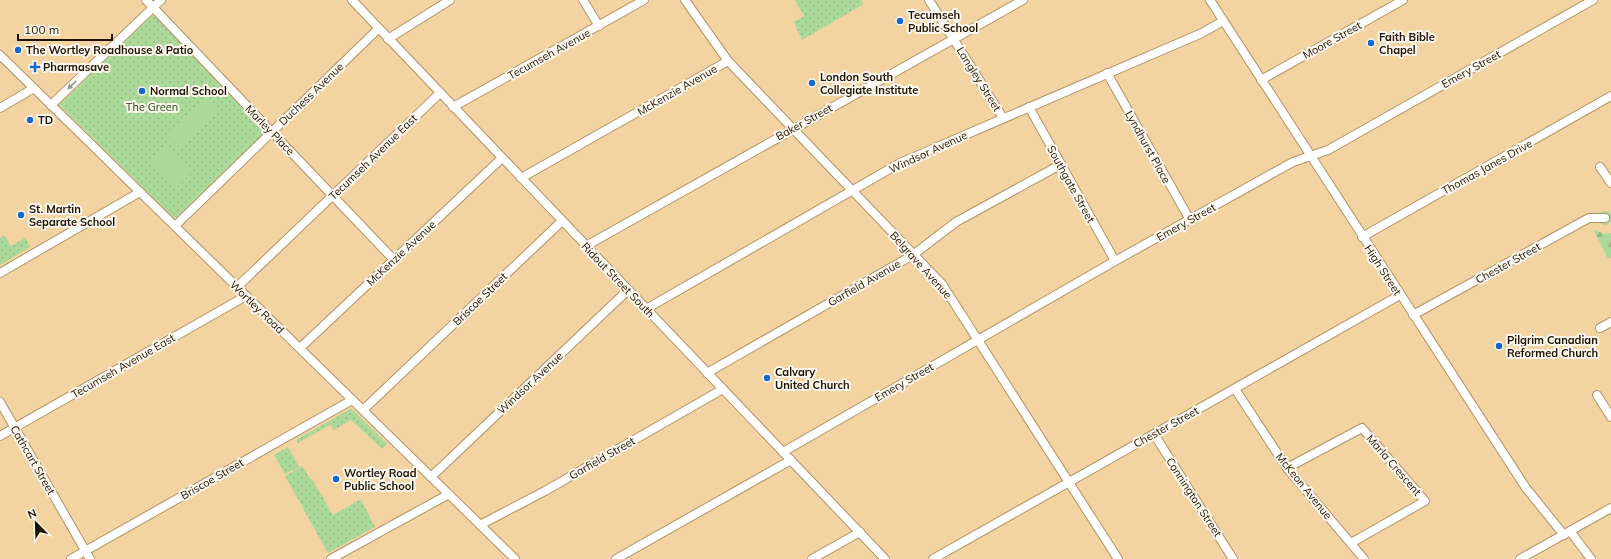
<svg xmlns="http://www.w3.org/2000/svg" width="1611" height="559" font-family="Mulish,sans-serif">
<style>
.grass{fill:url(#grass-dots)}
.forest{fill:url(#forest-firs)}
.garden{fill:#abd99a}
.lines{fill:none;stroke-linecap:round;stroke-linejoin:round}
.minor-casing{stroke:#b19264;stroke-width:10}
.minor{stroke:#fff;stroke-width:8}
.oneway{fill:#9a948d}
.poi-dot{fill:#1367d1;stroke:#fff8ef;stroke-width:1.5}
.labels{text-anchor:middle;dominant-baseline:central;stroke-width:4;stroke-linejoin:round;paint-order:stroke}
.poi-label{font-size:11px;font-weight:bold;fill:#1e1202;stroke:#fff8ef;text-anchor:start}
.street-label{font-size:11px;fill:#1e1202;stroke:#fff8ef}
.park-label{font-size:11px;fill:#1e4609;stroke:#fff8ef}
</style>
<defs>
<pattern id="grass-dots" width="8" height="8" patternUnits="userSpaceOnUse"><rect width="8" height="8" fill="#abd99a"/><path d="M2 2h.1M6 6h.1" fill="none" stroke="#93b983" stroke-width="1.8" stroke-linecap="round"/></pattern>
<pattern id="forest-firs" width="22" height="20" patternUnits="userSpaceOnUse"><rect width="22" height="20" fill="#abd99a"/><path d="M5 1l3.5 6h-7zM16 11l3.5 6h-7z" fill="#93b983"/></pattern>
</defs>
<rect width="100%" height="100%" fill="#f4d3a2"/>
<g class="grass">
<path d="M795,0H861L864,4L802,40L794,22L804,16Z"/>
<path d="M154,15L266,130L265,133L177,217L174,218L59,105L151,16Z"/>
<circle cx="1605" cy="218" r="7"/>
<path d="M4,235L11,246L25,238L30,247L0,265V238Z"/>
<path d="M350,409L353,410L387,444L382,449L351,420L334,430L330,425L298,443L296,440Z"/>
<path d="M288,447L299,467L285,474L274,455Z"/>
<path d="M302,466L310,479H312L333,515L361,499L375,527L328,553L285,476Z"/>
</g>
<path class="forest" d="M1593,229L1604,234L1611,233V258L1608,259Z"/>
<g class="garden">
<path d="M206,97L218,110L178,147L166,134Z"/>
<path d="M166,146L191,173L177,187L151,160Z"/>
</g>
<g class="lines">
<g class="minor-casing">
<g id="minor">
<path d="M146,0L394,260"/>
<path d="M352,0L885,559"/>
<path d="M583,0L599,26"/>
<path d="M685,0L728,61L942,284L1118,559"/>
<path d="M929,0L1003,118"/>
<path d="M1210,0L1526,488L1564,535"/>
<path d="M388,39L450,0"/>
<path d="M0,55L515,559"/>
<path d="M1107,73L1190,220"/>
<path d="M1261,80L1403,0"/>
<path d="M51,105L161,0"/>
<path d="M453,107L644,0"/>
<path d="M1029,107L1115,261"/>
<path d="M0,108L34,88"/>
<path d="M1600,167L1611,183"/>
<path d="M521,178L728,61"/>
<path d="M175,226L378,29"/>
<path d="M1362,237L1611,96"/>
<path d="M586,246L1023,0"/>
<path d="M0,273L140,192"/>
<path d="M237,287L440,93"/>
<path d="M646,309L900,163L1202,33L1223,21"/>
<path d="M1413,315L1589,218H1605"/>
<path d="M1600,328L1611,322"/>
<path d="M300,348L502,158"/>
<path d="M707,373L913,255L956,222L1060,165"/>
<path d="M1235,389L1287,468L1364,559"/>
<path d="M1597,395L1611,417"/>
<path d="M0,402L90,559"/>
<path d="M363,410L562,221"/>
<path d="M1154,434L1233,559"/>
<path d="M0,436L246,296"/>
<path d="M783,452L1115,261L1293,162L1328,150L1593,0"/>
<path d="M1287,468L1362,428L1425,501L1351,543"/>
<path d="M431,477L628,290"/>
<path d="M480,525L545,491L723,389"/>
<path d="M1570,531L1591,559"/>
<path d="M71,559L352,400"/>
<path d="M331,559L449,494"/>
<path d="M616,559L791,460"/>
<path d="M812,559L860,532"/>
<path d="M933,559L1400,295"/>
<path d="M1520,559L1611,508"/>
</g>
</g>
<use href="#minor" class="minor"/>
</g>
<defs><path id="oneway-solid" d="M-6-.8H1V-3.2L6.5 0L1 3.2V.8H-6Z"/></defs>
<use class="oneway" href="#oneway-solid" transform="translate(72 85) rotate(137)"/>
<g class="poi-dot">
<circle cx="900" cy="21" r="4"/>
<circle cx="1371" cy="43" r="4"/>
<circle cx="18" cy="50" r="4"/>
<path d="M33 61h4v4h4v4h-4v4h-4v-4h-4v-4h4z"/>
<circle cx="812" cy="83" r="4"/>
<circle cx="142" cy="91" r="4"/>
<circle cx="30" cy="120" r="4"/>
<circle cx="21" cy="215" r="4"/>
<circle cx="1499" cy="346" r="4"/>
<circle cx="767" cy="378" r="4"/>
<circle cx="336" cy="479" r="4"/>
</g>
<g class="labels">
<g class="poi-label">
<text x="908" y="15">Tecumseh<tspan x="908" dy="13">Public School</tspan></text>
<text x="1379" y="37">Faith Bible<tspan x="1379" dy="13">Chapel</tspan></text>
<text x="26" y="50">The Wortley Roadhouse &amp; Patio</text>
<text x="43" y="67">Pharmasave</text>
<text x="820" y="77">London South<tspan x="820" dy="13">Collegiate Institute</tspan></text>
<text x="150" y="91">Normal School</text>
<text x="38" y="120">TD</text>
<text x="29" y="209">St. Martin<tspan x="29" dy="13">Separate School</tspan></text>
<text x="1507" y="340">Pilgrim Canadian<tspan x="1507" dy="13">Reformed Church</tspan></text>
<text x="775" y="372">Calvary<tspan x="775" dy="13">United Church</tspan></text>
<text x="344" y="473">Wortley Road<tspan x="344" dy="13">Public School</tspan></text>
</g>
<g class="street-label">
<text transform="translate(1332 40) rotate(-29)">Moore Street</text>
<text transform="translate(549 54) rotate(-29)">Tecumseh Avenue</text>
<text transform="translate(1471 69) rotate(-29)">Emery Street</text>
<text transform="translate(979 79) rotate(58)">Langley Street</text>
<text transform="translate(677 90) rotate(-30)">McKenzie Avenue</text>
<text transform="translate(311 94) rotate(-44)">Duchess Avenue</text>
<text transform="translate(804 122) rotate(-29)">Baker Street</text>
<text transform="translate(270 130) rotate(46)">Marley Place</text>
<text transform="translate(1148 147) rotate(61)">Lyndhurst Place</text>
<text transform="translate(928 152) rotate(-25)">Windsor Avenue</text>
<text transform="translate(373 157) rotate(-44)">Tecumseh Avenue East</text>
<text transform="translate(1487 167) rotate(-29)">Thomas Janes Drive</text>
<text transform="translate(1071 184) rotate(61)">Southgate Street</text>
<text transform="translate(1186 222) rotate(-29)">Emery Street</text>
<text transform="translate(401 253) rotate(-43)">McKenzie Avenue</text>
<text transform="translate(1508 263) rotate(-29)">Chester Street</text>
<text transform="translate(921 265) rotate(48)">Belgrave Avenue</text>
<text transform="translate(1383 270) rotate(57)">High Street</text>
<text transform="translate(618 280) rotate(46)">Ridout Street South</text>
<text transform="translate(864 283) rotate(-30)">Garfield Avenue</text>
<text transform="translate(480 299) rotate(-44)">Briscoe Street</text>
<text transform="translate(257 307) rotate(44)">Wortley Road</text>
<text transform="translate(123 366) rotate(-30)">Tecumseh Avenue East</text>
<text transform="translate(904 382) rotate(-30)">Emery Street</text>
<text transform="translate(530 383) rotate(-43)">Windsor Avenue</text>
<text transform="translate(1166 427) rotate(-29)">Chester Street</text>
<text transform="translate(602 458) rotate(-30)">Garfield Street</text>
<text transform="translate(33 460) rotate(60)">Cathcart Street</text>
<text transform="translate(1394 465) rotate(49)">Marla Crescent</text>
<text transform="translate(212 479) rotate(-30)">Briscoe Street</text>
<text transform="translate(1304 486) rotate(51)">McKeon Avenue</text>
<text transform="translate(1194 497) rotate(57)">Connington Street</text>
</g>
<g class="park-label">
<text x="152" y="107">The Green</text>
</g>
</g>
<g transform="translate(36 523) rotate(337)" stroke="#fff8ef" stroke-width="3" paint-order="stroke">
<path d="M0-3L7 15L0 10L-7 15Z" fill="#1e1202"/>
<text y="-6" font-size="11" font-weight="bold" text-anchor="middle" fill="#1e1202">N</text>
</g>
<path d="M18 34v6h94v-6" fill="none" stroke="#1e1202" stroke-width="2"/>
<text x="24" y="34" font-size="12" fill="#1e1202" stroke="#fff8ef" stroke-width="3" paint-order="stroke">100 m</text>
</svg>
